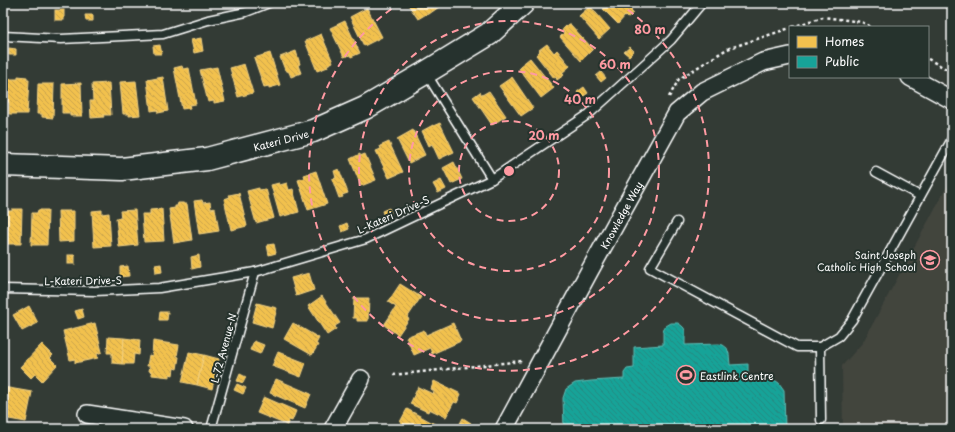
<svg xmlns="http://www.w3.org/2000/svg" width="955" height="432" font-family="'Playpen Sans',sans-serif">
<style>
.built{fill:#43453e}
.homes{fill:url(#homes-back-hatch);stroke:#f6d483}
.public{fill:url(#public-back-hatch);stroke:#5dbfb7}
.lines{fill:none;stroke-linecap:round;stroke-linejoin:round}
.lane-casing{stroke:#fff;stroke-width:11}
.street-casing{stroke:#fff;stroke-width:20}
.secondary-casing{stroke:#fff;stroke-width:25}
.path{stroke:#fff;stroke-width:2.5;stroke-dasharray:3 3;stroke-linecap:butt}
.lane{stroke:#26332d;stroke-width:8}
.street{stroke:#26332d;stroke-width:17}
.secondary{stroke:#26332d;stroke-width:22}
.ring{fill:none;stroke:#ff9aa2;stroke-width:2;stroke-dasharray:7 5}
.labels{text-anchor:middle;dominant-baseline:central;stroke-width:4;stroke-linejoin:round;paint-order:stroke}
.street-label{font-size:10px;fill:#fff;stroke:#26332d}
.poi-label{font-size:10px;fill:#fff;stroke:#26332d;text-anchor:end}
.centre{fill:#ff9aa2;stroke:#26332d;stroke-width:2}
.ring-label{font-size:12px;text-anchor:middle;font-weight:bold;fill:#ff9aa2;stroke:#26332d;stroke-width:4;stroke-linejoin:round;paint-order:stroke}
</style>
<defs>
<pattern id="homes-back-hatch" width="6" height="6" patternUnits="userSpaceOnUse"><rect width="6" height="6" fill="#f2c14e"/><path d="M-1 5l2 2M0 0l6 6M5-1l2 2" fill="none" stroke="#c8a44e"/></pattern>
<pattern id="public-back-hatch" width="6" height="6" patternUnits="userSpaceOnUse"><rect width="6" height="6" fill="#17a398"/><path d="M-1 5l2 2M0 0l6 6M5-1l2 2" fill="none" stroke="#278981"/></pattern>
</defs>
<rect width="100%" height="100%" fill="#333b35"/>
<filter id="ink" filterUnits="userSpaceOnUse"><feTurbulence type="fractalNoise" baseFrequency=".025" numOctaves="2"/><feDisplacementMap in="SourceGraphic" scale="8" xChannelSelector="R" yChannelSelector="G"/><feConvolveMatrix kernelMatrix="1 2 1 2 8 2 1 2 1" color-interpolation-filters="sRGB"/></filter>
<g filter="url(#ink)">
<path class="built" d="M952,177V429H843L842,366L863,342Z"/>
<g class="homes">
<path d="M407,3H436L439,7L429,14L428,13L418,19Z"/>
<path d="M603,3H625L632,10L631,11L633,13L627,18L625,16L618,24L603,9L606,6Z"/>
<path d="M590,6L610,29L599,39L579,16Z"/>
<path d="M367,8L382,37L364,46L350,17Z"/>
<rect x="55" y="10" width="9" height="10"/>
<path d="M85,15H93V21H86Z"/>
<path d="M345,21L360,53L351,57L350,55L344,57L330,28Z"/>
<path d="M568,24H570L593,49L581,61L560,37L564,33L562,31L563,29Z"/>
<path d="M321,34L333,62L327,65L328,67L317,71L305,41Z"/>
<path d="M201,38L203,51L194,53L191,40Z"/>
<path d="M547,44L554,53L557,50L570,66L562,73L564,75L557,80L556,77L554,78L536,55L540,51L539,50Z"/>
<path d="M160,45L162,54H154L153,46Z"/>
<path d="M630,47L634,51L629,56L624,52Z"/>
<path d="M9,48L16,49V55H9Z"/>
<path d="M296,51L300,64L298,65L301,73L291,77L289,72L285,70L280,57Z"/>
<path d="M270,53L280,85L269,88V86L264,87L254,58Z"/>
<path d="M530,58L554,88L541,98L519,69L521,67L520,66Z"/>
<path d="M244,64L253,93L238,97L230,68Z"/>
<path d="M182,66L183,69L189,68L196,104L189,105L190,108L182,109L174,68Z"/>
<path d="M217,67L225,101L214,103V101L208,102L200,70Z"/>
<path d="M601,72L606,78L601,82L596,76Z"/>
<path d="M18,76L27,77V80H29L27,114H9V102H4L6,79H18Z"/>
<path d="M163,77L168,111L158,113L157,110L151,111L147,80Z"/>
<path d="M512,77L533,108L521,116L499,86Z"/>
<path d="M136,81L140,115L129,116V114H123L120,82Z"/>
<path d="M81,83L82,116H70V113H62V84Z"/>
<path d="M109,83L111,115H103L104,117L91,118L90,101H93L92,84Z"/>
<path d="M38,84H54L53,118L42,117V114H37Z"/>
<path d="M584,87L588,93L581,98L577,92Z"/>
<path d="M489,91L506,116L492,125L473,97L480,92L482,95Z"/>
<path d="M440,123L454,152L439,159L432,144L429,146L422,131L433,125V126Z"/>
<path d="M413,130L425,155L409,163L397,139Z"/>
<path d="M389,142L403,172L389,178L376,151L381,149L380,146Z"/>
<path d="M360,154V156L365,154L376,180L361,186L350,159Z"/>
<path d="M454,162L462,179L451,184L443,168Z"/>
<path d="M339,169L348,193L342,195L343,197L339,198L332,179L336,178L334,171Z"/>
<path d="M316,171L327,204L308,210L298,180L305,178L304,175Z"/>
<path d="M441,180L446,189L438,193L433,184Z"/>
<path d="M279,183L280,185L287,183L289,190L293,189L299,212L280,217L271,185Z"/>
<path d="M259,188V190L266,189L274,218L256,223L247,191Z"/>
<path d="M239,193L247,226L231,230L224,199L230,197L229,195Z"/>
<path d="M202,200L203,203L210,202L211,209L215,208L219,231L199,234L194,201Z"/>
<path d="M178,203H183L185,204H187L192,240L174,243L169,209L175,208V206H177Z"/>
<path d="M389,208L391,213L384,216L382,211Z"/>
<path d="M12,209H22L21,244H4L6,211H12Z"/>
<path d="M162,209L164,241L144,242L142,214H150V210Z"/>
<path d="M38,210H48L47,245H31L32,213H37Z"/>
<path d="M102,210V214L109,213L111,246L94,247L92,211Z"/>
<path d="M135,210L138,245L119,247L116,218H121L120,211Z"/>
<path d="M58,211H74V241L59,242Z"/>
<path d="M347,223L349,229L342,232L340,226Z"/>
<path d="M274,244L276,253L269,255L267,245Z"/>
<rect x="68" y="255" width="7" height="9"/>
<path d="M199,255L200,267L192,269L191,257Z"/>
<path d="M161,264L162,272L156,273L155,265Z"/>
<path d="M128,266L129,276L120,277V267Z"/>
<path d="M309,273L314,290L296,296L291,278Z"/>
<path d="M400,284L421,297L407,318L409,319L398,335L384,325L396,307L388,302Z"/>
<path d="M322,296L340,323L335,326L336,329L327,335L308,306Z"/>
<path d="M354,298H369L368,321H357V318H353Z"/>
<path d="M257,303L277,308L272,328L252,322Z"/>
<path d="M29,306L38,323L22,331L13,315Z"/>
<path d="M82,309L84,317L78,319L75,311Z"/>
<path d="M160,312H168L167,320H159Z"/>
<path d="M95,323L102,352L97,354L98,358L75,363V359L70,360L63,331Z"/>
<path d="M293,323L319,338L316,344L318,345L312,355L284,339Z"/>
<path d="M453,323L461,341L432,354L430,348L414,355L406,337L424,330L426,335Z"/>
<path d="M108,337L124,338L122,364L112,363V353H107Z"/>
<path d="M124,338L140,340L139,355L134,354L133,364H122Z"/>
<path d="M153,341L179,345L177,356L179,357L177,369L174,368L173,375L170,374V377L152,375V372L149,371L150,366H147L149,355L152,356Z"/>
<path d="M254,341L264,345L260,354L250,350Z"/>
<path d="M42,344L53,355L50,358L57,365L42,381L35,374L31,378L20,367Z"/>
<path d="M189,352L204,355L197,385L182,382Z"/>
<path d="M278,352L306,363L301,377L272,366Z"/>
<path d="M204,355L219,359L212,389L197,385Z"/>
<path d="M240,374L246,377L243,383L237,381Z"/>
<path d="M276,379L311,394L305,408L270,393Z"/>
<path d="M434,381L461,394L457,403L454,402L446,417L429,409L428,412L410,404L418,387L433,394L434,391L431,389Z"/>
<path d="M237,384L246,388L243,394L234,390Z"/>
<path d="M3,387L32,392L26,422L3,418Z"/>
<path d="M264,397L296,411L292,421L289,420L287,425L257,413Z"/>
<path d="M407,409L442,428V429H412L400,422Z"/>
<path d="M463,418L471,423L467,429H457Z"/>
</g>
<path class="public" d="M671,323H678L682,326L684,328L685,331V345L719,344L723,345L727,348L729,354L730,365L748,364V378L768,377L773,379L779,383L784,390L785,429H564L563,398L566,389L575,383L591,381L624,379V373L627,369L634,368V347L663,345V332L664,329L666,326Z"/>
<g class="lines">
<g class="lane-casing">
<g id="lane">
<path d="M3,36L61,39L163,34L208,20L246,12L269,3"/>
<path d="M426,73L492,179"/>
<path d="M876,172L920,196"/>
<path d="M677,222L650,268L797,347H820L839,336L852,320L952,139"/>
<path d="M3,289L95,291L159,288L255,272L366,239L492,179L589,114L671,40L702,3"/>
<path d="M820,347L821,420"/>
<path d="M211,429L255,272"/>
</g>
</g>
<g class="street-casing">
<g id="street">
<path d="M910,77L952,100"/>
<path d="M87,414L184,429"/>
<path d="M333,429L361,379"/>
<path id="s1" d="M504,429L590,270L677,113L702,92L763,62L790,56"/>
</g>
</g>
<g class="secondary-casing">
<g id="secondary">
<path id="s2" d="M3,165L122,169L207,159L313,131L365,108L425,73L489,34L523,3"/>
</g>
</g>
<g class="path">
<path d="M792,27L823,17L862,22L871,27"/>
<path d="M928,59L952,72"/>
<path d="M669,97L679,79L727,49L790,28"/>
<path d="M393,375L522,361"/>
</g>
<use href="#lane" class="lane"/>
<use href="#street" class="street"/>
<use href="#secondary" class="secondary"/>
</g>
</g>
<g class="ring">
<circle cx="509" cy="171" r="50"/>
<circle cx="509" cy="171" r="100"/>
<circle cx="509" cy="171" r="150"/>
<path d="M618 3A200 200 0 1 1 400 3"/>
</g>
<defs>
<g id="school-ring" transform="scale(1)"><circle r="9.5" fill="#26332d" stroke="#ff9aa2" stroke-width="1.5"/><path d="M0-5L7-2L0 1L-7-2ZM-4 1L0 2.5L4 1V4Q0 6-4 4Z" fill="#ff9aa2"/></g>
<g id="stadium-ring" transform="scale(1)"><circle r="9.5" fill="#26332d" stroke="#ff9aa2" stroke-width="1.5"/><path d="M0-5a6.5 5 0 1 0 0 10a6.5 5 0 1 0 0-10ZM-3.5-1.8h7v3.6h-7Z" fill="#ff9aa2"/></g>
</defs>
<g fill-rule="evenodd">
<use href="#school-ring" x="930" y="260"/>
<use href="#stadium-ring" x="686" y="375"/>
</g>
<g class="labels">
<g class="street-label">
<text stroke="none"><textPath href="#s2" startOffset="281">Kateri Drive</textPath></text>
<text transform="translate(393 214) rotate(-24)">L-Kateri Drive-S</text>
<text stroke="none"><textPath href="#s1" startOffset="244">Knowledge Way</textPath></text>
<text transform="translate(83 280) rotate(-1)">L-Kateri Drive-S</text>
<text transform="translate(223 348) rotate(-75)">L-72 Avenue-N</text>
</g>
<g class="poi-label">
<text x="916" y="254">Saint Joseph<tspan x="916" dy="12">Catholic High School</tspan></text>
<text x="700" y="375" text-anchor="start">Eastlink Centre</text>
</g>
</g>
<circle cx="509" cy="171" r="6" class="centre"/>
<g class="ring-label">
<text x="650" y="34">80 m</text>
<text x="615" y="69">60 m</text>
<text x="580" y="104">40 m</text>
<text x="544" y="140">20 m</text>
</g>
<rect width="955" height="432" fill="none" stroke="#26332d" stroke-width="16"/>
<rect x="8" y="8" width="939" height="416" fill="none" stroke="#fff" stroke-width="1.5" filter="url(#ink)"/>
<rect x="789" y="26" width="140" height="52" fill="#26332d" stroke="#7d8581"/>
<rect x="797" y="36" width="20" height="12" fill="#f2c14e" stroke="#7d8581"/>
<text x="825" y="46" font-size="12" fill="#ffffff">Homes</text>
<rect x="797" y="56" width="20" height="12" fill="#17a398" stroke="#7d8581"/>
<text x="825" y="66" font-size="12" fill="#ffffff">Public</text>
</svg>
